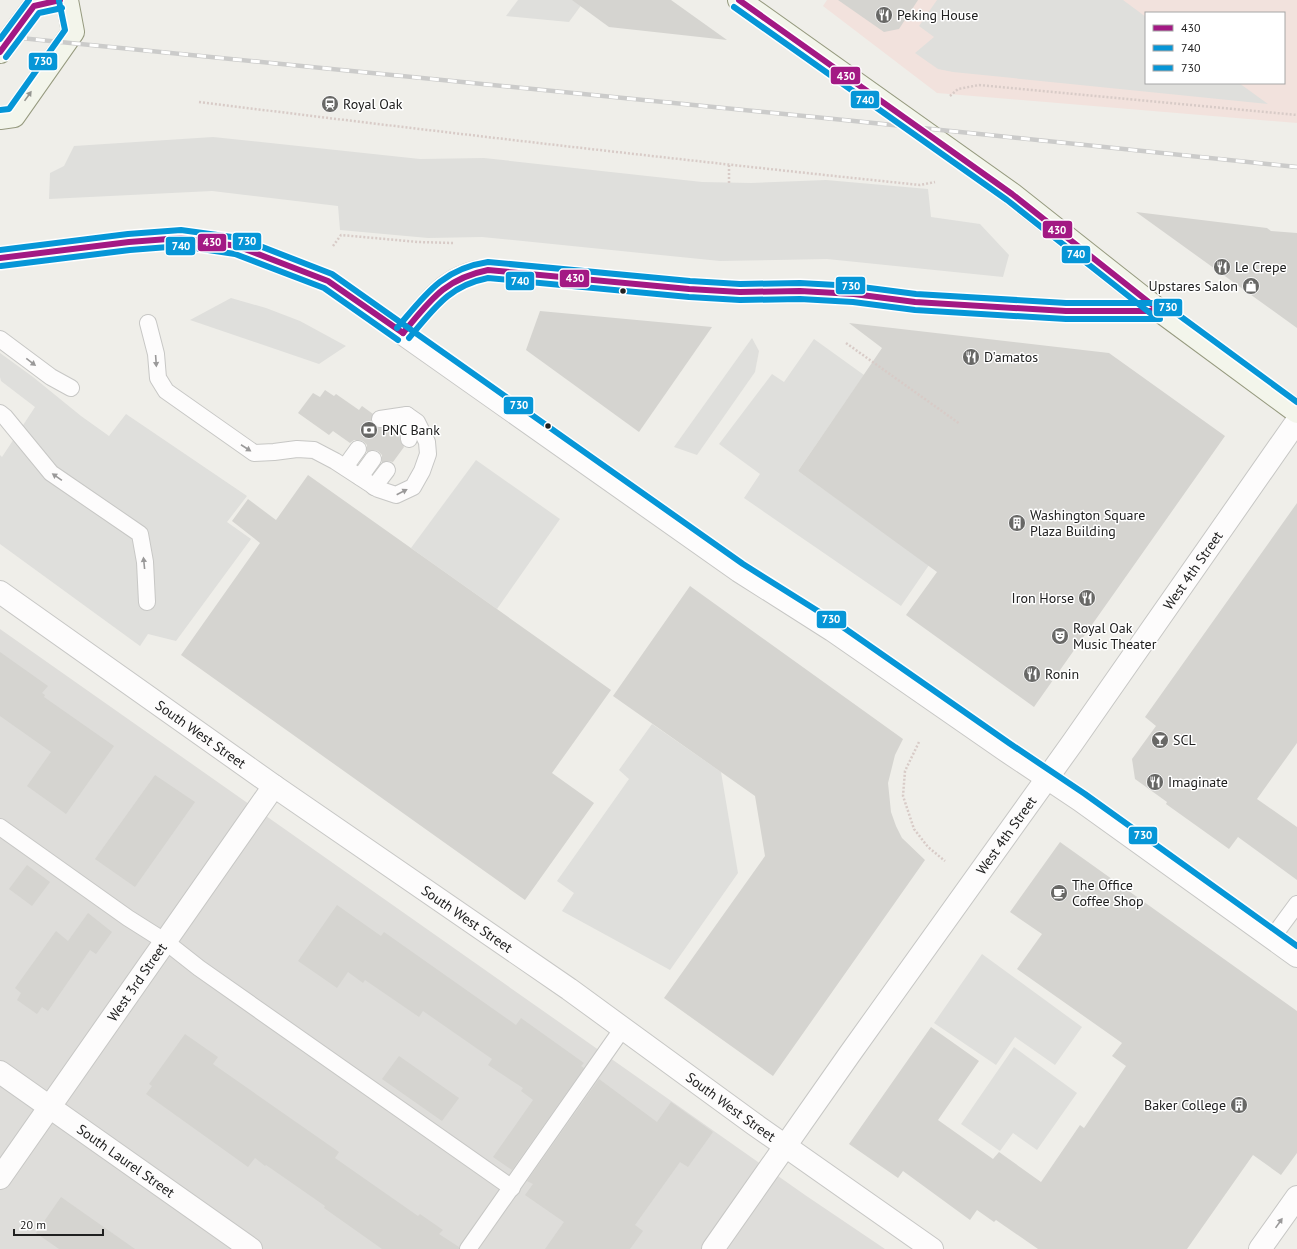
<svg xmlns="http://www.w3.org/2000/svg" width="1297" height="1249" font-family="'PT Sans',sans-serif">
<style>
.residential{fill:#deddda}
.commercial{fill:#f2e2dd;fill-rule:evenodd}
.parking{fill:#dfdfdc}
.building{fill:#d5d4d0}
.lines{fill:none;stroke-linecap:round;stroke-linejoin:round}
.lane-casing{stroke:#c7c7c5;stroke-width:18}
.street-casing{stroke:#c7c7c5;stroke-width:24}
.secondary-casing{stroke:#969a7f;stroke-width:24}
.path{stroke:#d8cbc7;stroke-width:2.5;stroke-dasharray:2 2;stroke-linecap:butt}
.lane{stroke:#fdfcfc;stroke-width:16}
.street{stroke:#fdfcfc;stroke-width:22}
.secondary{stroke:#f3f5eb;stroke-width:22}
.rail-casing{stroke:#cbcbca;stroke-width:4.5}
.rail{stroke:#fff;stroke-width:3;stroke-dasharray:9;stroke-linecap:butt}
.bus-1-casing{stroke:#fff;stroke-width:9}
.bus-2-casing{stroke:#fff;stroke-width:9}
.bus-3-casing{stroke:#fff;stroke-width:9}
.bus-1{stroke:#a31984;stroke-width:6}
.bus-2{stroke:#0696d7;stroke-width:6}
.bus-3{stroke:#0696d7;stroke-width:6}
.oneway{fill:#949590}
.oneway2{fill:#9a9999}
.bus-dot{fill:#202020;stroke:#fff;stroke-width:1.5}
.labels{text-anchor:middle;dominant-baseline:central;stroke-width:3;stroke-linejoin:round;paint-order:stroke}
.poi-label{font-size:14px;fill:#202020;stroke:#fff;text-anchor:start}
.street-label{font-size:14px;fill:#202020;stroke:#fff}
.line-badge{stroke:#fff;stroke-width:1.5}
.badge-label{font-size:11px;text-anchor:middle;font-weight:bold;fill:#fff}
</style>
<rect width="100%" height="100%" fill="#efeee9"/>
<path class="residential" d="M0,629L805,1195L885,1249H0Z"/>
<path class="commercial" d="M827,0H1297V123L937,93L823,6ZM1146,13H1284V83H1146Z"/>
<g class="parking">
<path d="M518,0H585L569,22L506,16Z"/>
<path d="M937,0H1123L1146,17V83H1239L1268,104L953,72L938,69L915,53L934,37L919,26Z"/>
<path d="M213,137L420,159L484,158L702,182L751,183L826,180L928,189L931,217L980,224L1009,255L1003,277L827,259L720,261L482,237L428,238L340,230L338,206L212,191L49,199L50,173L64,166L74,146Z"/>
<path d="M231,298L266,308L300,321L346,346L319,364L190,320Z"/>
<path d="M752,338L759,351L755,372L697,455L674,447Z"/>
<path d="M814,339L864,375L798,471L929,565L901,606L744,498L760,474L719,444L772,374L784,382Z"/>
<path d="M0,353L33,377L81,416L109,436L126,414L247,496L227,522L251,539L176,641L148,634L140,646L0,544V455L2,457L35,407L1,381L0,377Z"/>
<path d="M476,460L560,519L497,609L411,548Z"/>
<path d="M652,724L721,772L738,873L670,970L562,911L574,893L557,881L629,779L619,770Z"/>
<path d="M982,954L1082,1027L1055,1065L1015,1037L996,1065L934,1023Z"/>
<path d="M1014,1047L1077,1093L1037,1150L1013,1133L1000,1151L961,1124Z"/>
</g>
<g class="building">
<path d="M572,0H671L727,40L609,27Z"/>
<path d="M838,0H918L899,29L884,32Z"/>
<path d="M1136,212L1267,228L1271,231L1297,233V328Z"/>
<path d="M540,311L712,327L639,432L526,350Z"/>
<path d="M849,323L1109,353L1225,436L1034,707L906,615L937,572L798,471L882,348Z"/>
<path d="M325,390L334,396L336,394L359,410L362,406L373,414L371,421L373,425L376,428H381L392,427L399,432L400,440L404,447L393,462L388,461L382,463V455L378,451L374,450L367,452V445L363,441L359,440H354L350,443L333,431L329,435L298,413L313,393L320,397Z"/>
<path d="M308,475L611,690L552,773L594,803L525,900L181,655L260,543L232,521L248,499L276,520Z"/>
<path d="M1297,503V743L1257,799L1297,827V880L1238,837L1229,849L1166,804L1167,802L1135,779L1132,759L1156,726L1145,717Z"/>
<path d="M690,586L903,739L895,755L888,783L891,812L896,826L902,838L925,860L773,1076L664,998L765,856L755,796L613,696Z"/>
<path d="M0,652L48,686L42,693L45,695L44,697L114,746L66,814L27,786L51,752L0,716Z"/>
<path d="M155,775L195,802L135,887L95,859Z"/>
<path d="M1060,842L1297,1011V1153L1281,1175L1253,1155L1187,1249H1038L996,1220L994,1222L977,1210L970,1220L903,1171L898,1178L849,1144L931,1027L979,1061L938,1120L993,1159L999,1152L1041,1182L1080,1125L1084,1128L1126,1066L1112,1056L1122,1043L1017,969L1042,934L1010,912Z"/>
<path d="M27,865L50,882L32,906L9,889Z"/>
<path d="M337,905L381,936L384,932L516,1025L521,1018L584,1063L581,1066L584,1068L512,1170L493,1157L533,1100L521,1091L523,1088L488,1065L492,1059L423,1011L419,1017L365,980L363,983L348,972L337,988L298,961Z"/>
<path d="M88,913L112,932L96,954L90,950L48,1011L42,1007L37,1014L17,1000L21,993L15,988L56,931L68,941Z"/>
<path d="M185,1034L218,1057L213,1064L339,1152L335,1158L418,1216L420,1214L443,1230L439,1234L459,1247V1249H382L324,1208L325,1206L266,1165L265,1166L255,1158L248,1167L146,1094L152,1086L149,1084Z"/>
<path d="M399,1056L459,1098L442,1121L382,1079Z"/>
<path d="M599,1079L657,1122L671,1102L713,1132L688,1167L680,1162L635,1225L643,1231L630,1249H545L564,1222L525,1195L533,1184L527,1181Z"/>
<path d="M61,1197L135,1249H59L36,1233Z"/>
</g>
<g class="lines">
<g class="lane-casing">
<g id="lane">
<path d="M148,323L156,354L158,378L166,391L254,453L274,452L297,449L314,450L335,461L378,489L396,495L413,487L422,471L428,454L427,442L417,422L407,415L380,419"/>
<path d="M0,339L51,377L71,388"/>
<path d="M0,413L5,417L51,473L140,534L145,562L147,602"/>
<path d="M407,415L409,439"/>
<path d="M345,467L358,449"/>
<path d="M360,477L373,459"/>
<path d="M374,487L387,470"/>
<path d="M0,827L128,918L166,942L199,968L512,1188"/>
<path d="M1272,938L1297,904"/>
<path d="M468,1249L623,1028"/>
</g>
</g>
<g class="street-casing">
<g id="street">
<path d="M0,258L129,242L181,238L237,246L328,281L739,571L832,630L1005,750L1080,800L1297,956"/>
<path d="M403,333C429,303 445,275 488,270L640,284L689,289L740,292L800,291L854,294L915,302L1066,311H1160"/>
<path id="s1" d="M0,592L274,786L569,989L754,1124L932,1249"/>
<path id="s2" d="M0,1072L251,1249"/>
<path id="s3" d="M0,1178L274,786"/>
<path id="s4" d="M713,1249L849,1055L1073,742L1297,421"/>
<path d="M1260,1249L1297,1197"/>
</g>
</g>
<g class="secondary-casing">
<g id="secondary">
<path d="M739,0L1012,194L1160,311L1297,412"/>
<path d="M0,52L34,6L60,0"/>
<path d="M0,118L14,116L73,32L67,0"/>
</g>
</g>
<g class="path">
<path d="M950,96L958,89L979,85L1297,115"/>
<path d="M199,102C439,132 679,160 920,185L935,182"/>
<path d="M729,165V183"/>
<path d="M333,246L341,235L418,242L453,243"/>
<path d="M846,343L960,424"/>
<path d="M919,742L905,771L903,796L914,829L928,847L945,861"/>
</g>
<use href="#lane" class="lane"/>
<use href="#street" class="street"/>
<use href="#secondary" class="secondary"/>
<g class="rail-casing">
<path id="rail" d="M0,36L854,121L1297,167"/>
</g>
<use href="#rail" class="rail"/>
<g class="bus-1-casing">
<g id="bus-1">
<path d="M739,0L1012,194L1160,311"/>
<path d="M0,52L34,6L60,0"/>
<path d="M0,258L129,242L181,238L237,246L328,281L403,333"/>
<path d="M403,333C430,301 444,279 488,270L689,289L740,292L800,291L854,294L915,302L1066,311H1160"/>
</g>
</g>
<g class="bus-2-casing">
<g id="bus-2">
<path d="M734,7L1007,200L1155,317"/>
<path d="M6,57L39,13L62,8"/>
<path d="M1,266L130,250L181,246L235,254L324,288L398,340"/>
<path d="M409,338C434,309 448,286 488,278L689,297L740,300L800,299L853,302L915,310L1066,319H1160"/>
</g>
</g>
<g class="bus-3-casing">
<g id="bus-3">
<path d="M0,39L29,0"/>
<path d="M0,110L9,109L65,30L59,1"/>
<path d="M0,250L128,234L181,230L239,238L332,274L743,564L837,623L1009,743L1085,794L1297,946"/>
<path d="M397,328C425,295 442,269 488,262L690,281L740,284L800,283L854,286L916,294L1066,303H1161L1165,305L1297,402"/>
</g>
</g>
<use href="#bus-1" class="bus-1"/>
<use href="#bus-2" class="bus-2"/>
<use href="#bus-3" class="bus-3"/>
</g>
<defs><path id="oneway-solid" d="M-6-.8H1V-3.2L6.5 0L1 3.2V.8H-6Z"/></defs>
<use class="oneway" href="#oneway-solid" transform="translate(28 96) rotate(-55)"/>
<g class="oneway2">
<use href="#oneway-solid" transform="translate(156 361) rotate(86)"/>
<use href="#oneway-solid" transform="translate(31 362) rotate(38)"/>
<use href="#oneway-solid" transform="translate(246 448) rotate(33)"/>
<use href="#oneway-solid" transform="translate(57 477) rotate(-145)"/>
<use href="#oneway-solid" transform="translate(402 492) rotate(-27)"/>
<use href="#oneway-solid" transform="translate(144 563) rotate(-96)"/>
<use href="#oneway-solid" transform="translate(1279 1223) rotate(-55)"/>
</g>
<defs>
<g id="restaurant-disc" transform="scale(0.9)"><circle r="9.5" fill="#686866" stroke="#fff"/><path d="M-5-6h1v4h1v-4h1v4h1v-4h1v5L-1.5 .5V6h-2V.5L-5-1ZM5-6V6H3V1.5H1.5Q1.5-4 5-6Z" fill="#fff"/></g>
<g id="station-disc" transform="scale(0.9)"><circle r="9.5" fill="#686866" stroke="#fff"/><path d="M-3-6H3Q5-6 5-4V2Q5 4 3 4L4.5 6H3L1.5 4h-3L-3 6H-4.5L-3 4Q-5 4-5 2V-4Q-5-6-3-6ZM-3.5-4v3h7v-3ZM-3.5 1v1.5H-2V1ZM2 1v1.5H3.5V1Z" fill="#fff"/></g>
<g id="shop-disc" transform="scale(0.9)"><circle r="9.5" fill="#686866" stroke="#fff"/><path d="M-5-2.5h2.3a2.7 3.5 0 0 1 5.4 0H5L5.5 6h-11ZM-1.5-2.5h3a1.5 2.3 0 0 0-3 0Z" fill="#fff"/></g>
<g id="bank-disc" transform="scale(0.9)"><circle r="9.5" fill="#686866" stroke="#fff"/><path d="M-6-4H6V4H-6ZM0-2.3a2.3 2.3 0 1 0 0 4.6a2.3 2.3 0 1 0 0-4.6Z" fill="#fff"/></g>
<g id="building-disc" transform="scale(0.9)"><circle r="9.5" fill="#686866" stroke="#fff"/><path d="M-4-6H4V6H1V3H-1V6H-4ZM-2.5-4.3h1.7v1.8h-1.7ZM.8-4.3h1.7v1.8H.8ZM-2.5-1h1.7V.8h-1.7ZM.8-1h1.7V.8H.8Z" fill="#fff"/></g>
<g id="theatre-disc" transform="scale(0.9)"><circle r="9.5" fill="#686866" stroke="#fff"/><path d="M-5-5.5Q0-4 5-5.5V0Q5 5 0 6Q-5 5-5 0ZM-3.3-2.5H-1v1.5H-3.3ZM1-2.5H3.3v1.5H1ZM-2.8 1Q0 5.5 2.8 1Z" fill="#fff"/></g>
<g id="bar-disc" transform="scale(0.9)"><circle r="9.5" fill="#686866" stroke="#fff"/><path d="M-6-5H6L.8 .8V4.5H3.5V6h-7V4.5H-.8V.8Z" fill="#fff"/></g>
<g id="cafe-disc" transform="scale(0.9)"><circle r="9.5" fill="#686866" stroke="#fff"/><path d="M-5.5-4.5H6V0H3Q3 3.5 0 3.5H-2.5Q-5.5 3.5-5.5 0ZM3-3.2v2h1.7v-2ZM-6 4.5H4V6H-6Z" fill="#fff"/></g>
</defs>
<g fill-rule="evenodd">
<use href="#restaurant-disc" x="884" y="15"/>
<use href="#station-disc" x="330" y="104"/>
<use href="#restaurant-disc" x="1222" y="267"/>
<use href="#shop-disc" x="1251" y="286"/>
<use href="#restaurant-disc" x="971" y="357"/>
<use href="#bank-disc" x="369" y="430"/>
<use href="#building-disc" x="1017" y="523"/>
<use href="#restaurant-disc" x="1087" y="598"/>
<use href="#theatre-disc" x="1060" y="636"/>
<use href="#restaurant-disc" x="1032" y="674"/>
<use href="#bar-disc" x="1160" y="740"/>
<use href="#restaurant-disc" x="1155" y="782"/>
<use href="#cafe-disc" x="1059" y="893"/>
<use href="#building-disc" x="1239" y="1105"/>
</g>
<g class="bus-dot">
<circle cx="623" cy="291" r="3.5"/>
<circle cx="548" cy="426" r="3.5"/>
</g>
<g class="labels">
<g class="poi-label">
<text x="897" y="15">Peking House</text>
<text x="343" y="104">Royal Oak</text>
<text x="1235" y="267">Le Crepe</text>
<text x="1238" y="286" text-anchor="end">Upstares Salon</text>
<text x="984" y="357">D'amatos</text>
<text x="382" y="430">PNC Bank</text>
<text x="1030" y="515">Washington Square<tspan x="1030" dy="16">Plaza Building</tspan></text>
<text x="1074" y="598" text-anchor="end">Iron Horse</text>
<text x="1073" y="628">Royal Oak<tspan x="1073" dy="16">Music Theater</tspan></text>
<text x="1045" y="674">Ronin</text>
<text x="1173" y="740">SCL</text>
<text x="1168" y="782">Imaginate</text>
<text x="1072" y="885">The Office<tspan x="1072" dy="16">Coffee Shop</tspan></text>
<text x="1226" y="1105" text-anchor="end">Baker College</text>
</g>
<g class="street-label">
<text stroke="none"><textPath href="#s4" startOffset="831">West 4th Street</textPath></text>
<text stroke="none"><textPath href="#s1" startOffset="246">South West Street</textPath></text>
<text stroke="none"><textPath href="#s4" startOffset="507">West 4th Street</textPath></text>
<text stroke="none"><textPath href="#s1" startOffset="570">South West Street</textPath></text>
<text stroke="none"><textPath href="#s3" startOffset="239">West 3rd Street</textPath></text>
<text stroke="none"><textPath href="#s1" startOffset="894">South West Street</textPath></text>
<text stroke="none"><textPath href="#s2" startOffset="154">South Laurel Street</textPath></text>
</g>
</g>
<g class="line-badge">
<rect x="28" y="52" width="30" height="19" rx="4" fill="#0696d7"/>
<rect x="830" y="66" width="31" height="19" rx="4" fill="#a31984"/>
<rect x="850" y="90" width="30" height="19" rx="4" fill="#0696d7"/>
<rect x="1042" y="220" width="31" height="19" rx="4" fill="#a31984"/>
<rect x="232" y="232" width="30" height="19" rx="4" fill="#0696d7"/>
<rect x="197" y="233" width="30" height="19" rx="4" fill="#a31984"/>
<rect x="165" y="236" width="31" height="20" rx="4" fill="#0696d7"/>
<rect x="1061" y="245" width="30" height="19" rx="4" fill="#0696d7"/>
<rect x="559" y="269" width="31" height="19" rx="4" fill="#a31984"/>
<rect x="505" y="271" width="30" height="20" rx="4" fill="#0696d7"/>
<rect x="835" y="276" width="31" height="19" rx="4" fill="#0696d7"/>
<rect x="1153" y="298" width="30" height="19" rx="4" fill="#0696d7"/>
<rect x="503" y="396" width="31" height="19" rx="4" fill="#0696d7"/>
<rect x="816" y="610" width="31" height="19" rx="4" fill="#0696d7"/>
<rect x="1128" y="826" width="30" height="19" rx="4" fill="#0696d7"/>
</g>
<g class="badge-label">
<text x="43" y="65">730</text>
<text x="846" y="80">430</text>
<text x="865" y="104">740</text>
<text x="1057" y="234">430</text>
<text x="247" y="245">730</text>
<text x="212" y="246">430</text>
<text x="181" y="250">740</text>
<text x="1076" y="258">740</text>
<text x="575" y="282">430</text>
<text x="520" y="285">740</text>
<text x="851" y="290">730</text>
<text x="1168" y="311">730</text>
<text x="519" y="409">730</text>
<text x="831" y="623">730</text>
<text x="1143" y="839">730</text>
</g>
<rect x="1145" y="12" width="140" height="72" fill="#ffffff" stroke="#a6a6a6"/>
<rect x="1153" y="25" width="20" height="6" fill="#a31984" stroke="#a6a6a6"/>
<text x="1181" y="32" font-size="12" fill="#202020">430</text>
<rect x="1153" y="45" width="20" height="6" fill="#0696d7" stroke="#a6a6a6"/>
<text x="1181" y="52" font-size="12" fill="#202020">740</text>
<rect x="1153" y="65" width="20" height="6" fill="#0696d7" stroke="#a6a6a6"/>
<text x="1181" y="72" font-size="12" fill="#202020">730</text>
<path d="M14 1229v6h89v-6" fill="none" stroke="#202020" stroke-width="2"/>
<text x="20" y="1229" font-size="12" fill="#202020" stroke="#ffffff" stroke-width="3" paint-order="stroke">20 m</text>
</svg>
